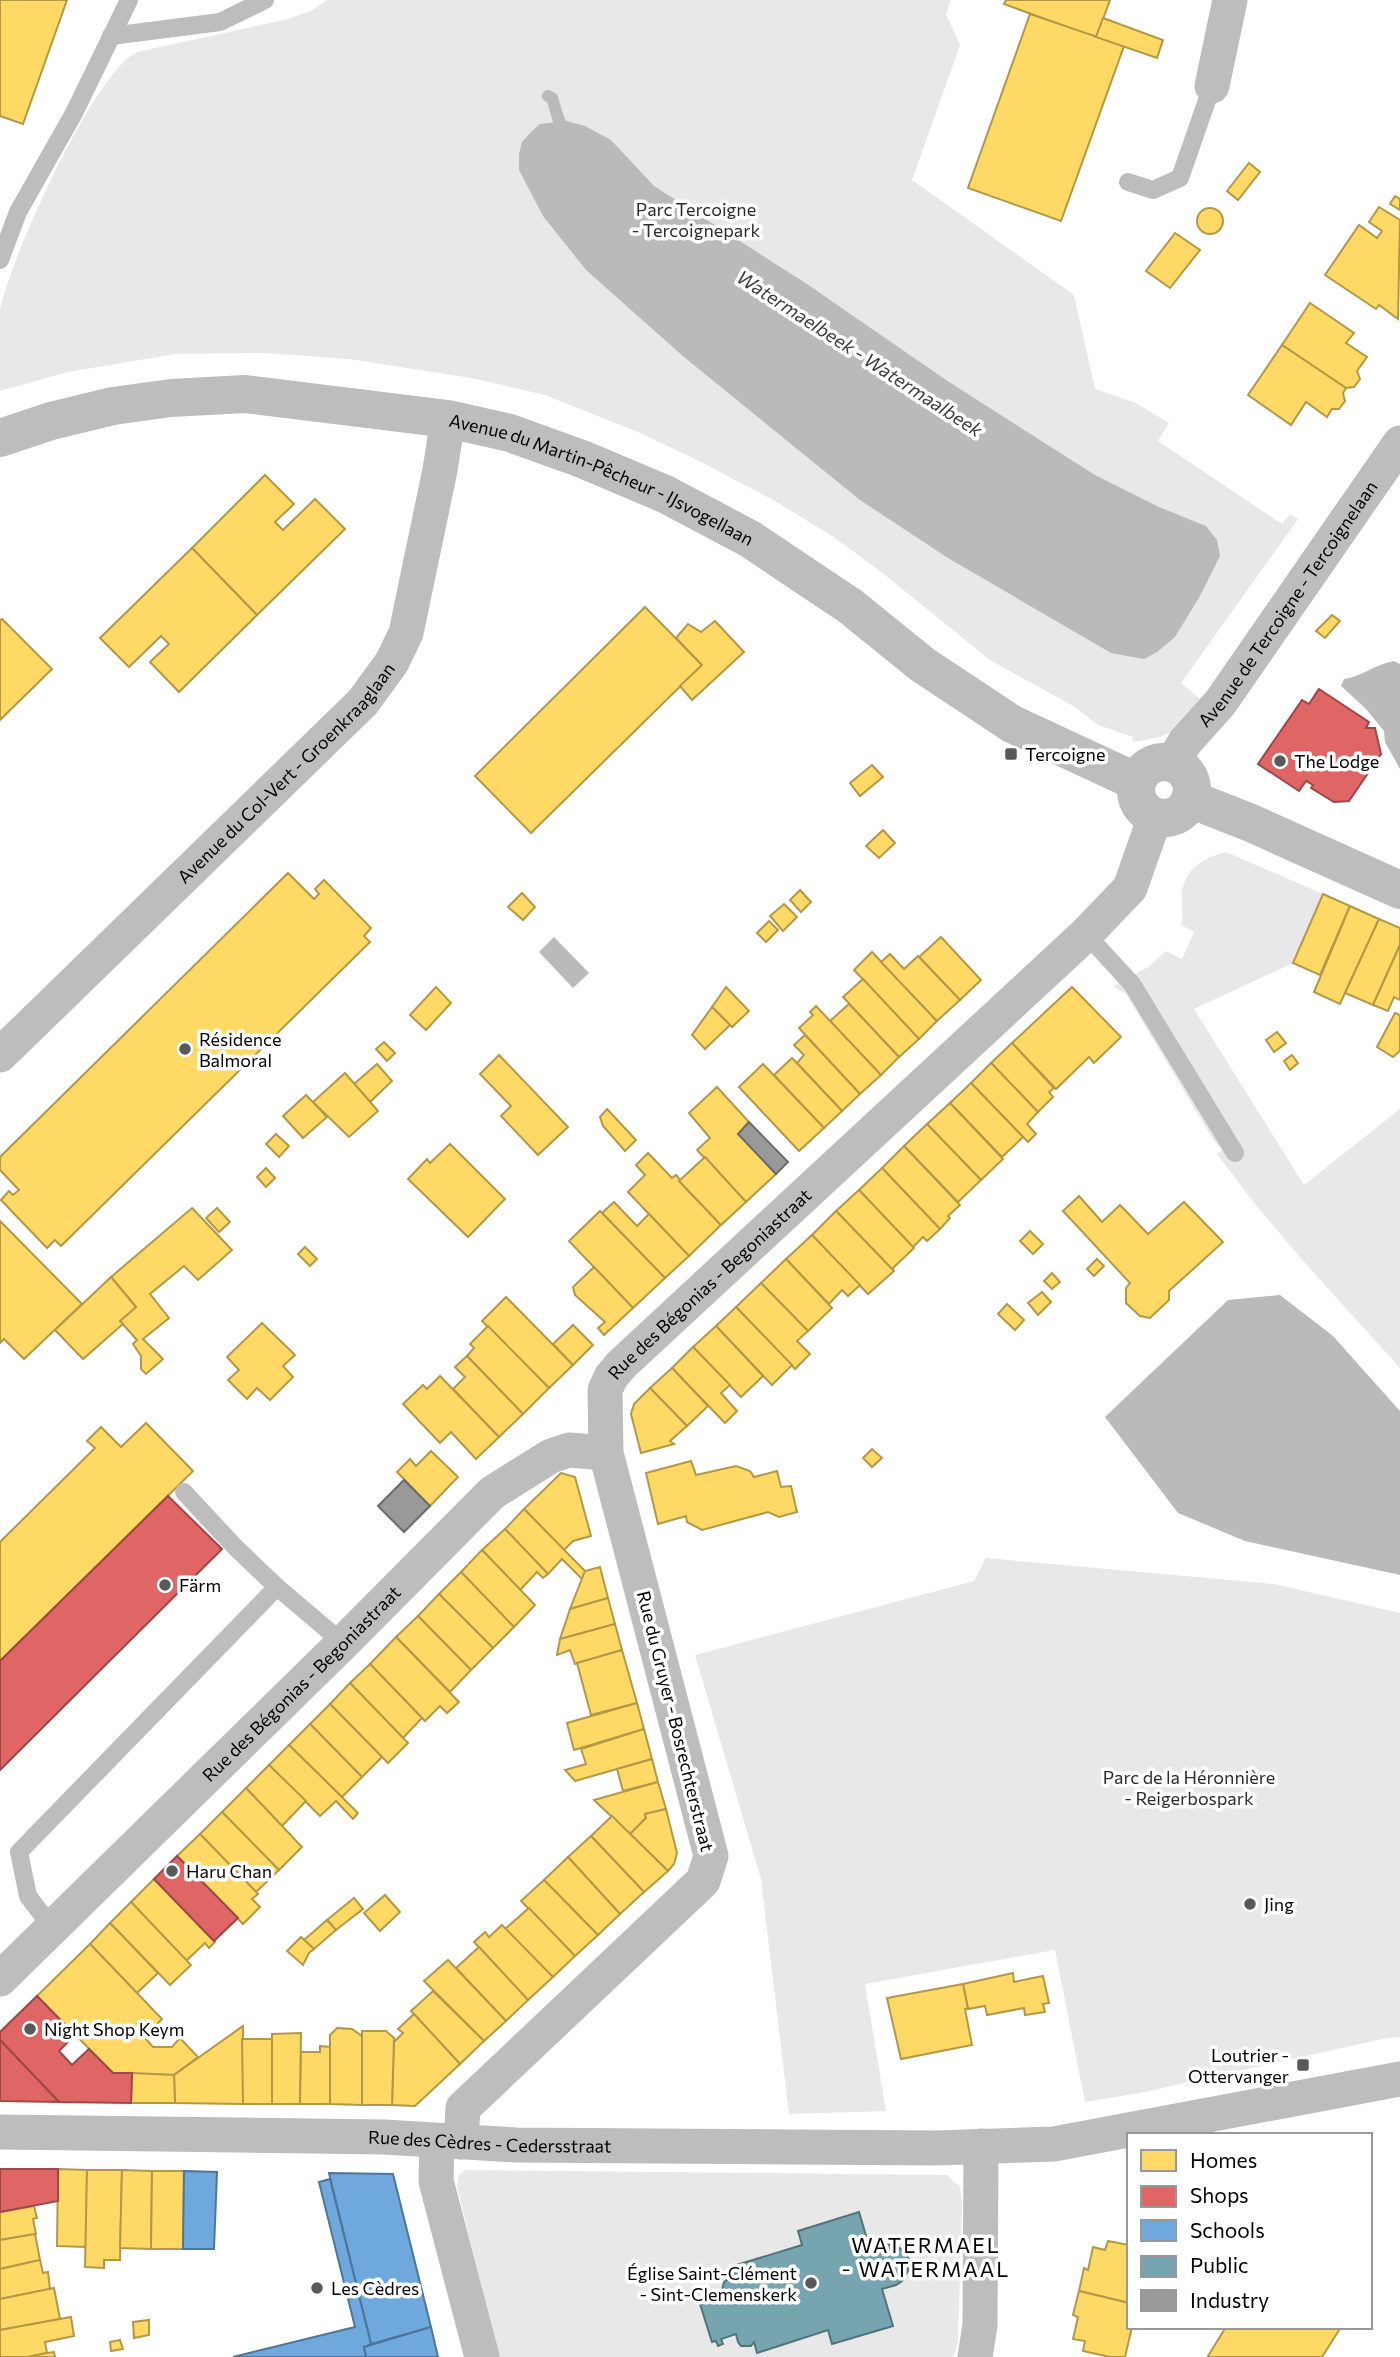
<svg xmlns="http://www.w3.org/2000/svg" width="1400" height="2357" font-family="Commissioner,sans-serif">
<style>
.green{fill:#e8e8e8}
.water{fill:#bababa}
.homes{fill:#ffd966;stroke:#b29847;stroke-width:2}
.shops{fill:#e06666;stroke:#9d4747;stroke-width:2}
.schools{fill:#6fa8dc;stroke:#4e769a;stroke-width:2}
.public{fill:#76a5af;stroke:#53747a;stroke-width:2}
.industry{fill:#999;stroke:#6b6b6b;stroke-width:2}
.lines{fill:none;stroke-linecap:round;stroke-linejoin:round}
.stream{stroke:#bababa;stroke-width:12}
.service{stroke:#bdbdbd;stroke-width:18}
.minor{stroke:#bdbdbd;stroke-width:35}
.tertiary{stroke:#bdbdbd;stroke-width:38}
.poi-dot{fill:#595959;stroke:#fff;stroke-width:2.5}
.labels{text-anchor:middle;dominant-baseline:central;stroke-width:7;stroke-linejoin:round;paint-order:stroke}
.park-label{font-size:18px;fill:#2c2c2c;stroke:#fff}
.street-label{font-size:18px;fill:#000;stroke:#fff}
.poi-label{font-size:18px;fill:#000;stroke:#fff;text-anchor:start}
.water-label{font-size:19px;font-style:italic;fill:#3d3d3d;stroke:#fff}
.quarter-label{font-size:21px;letter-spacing:2px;fill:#000;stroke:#fff}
</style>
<rect width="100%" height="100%" fill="#fff"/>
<g class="green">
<path d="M327,0H951L946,14L960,45L912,180L1074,295L1095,389L1136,403L1169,423L1158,441L1282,524L1290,514L1298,519L1181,683L1204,702C1179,730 1171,737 1132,742L1133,737L1098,725L1075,707L990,660L880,571L832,536L775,501L699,461L638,432L545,395L471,378L349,359L262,353L175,354L68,372L0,391C0,367 0,334 0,310C10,260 93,73 137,52L288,19L311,11Z"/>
<path d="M1226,852L1323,894L1293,963L1194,1009L1304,1185L1400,1109V1368L1304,1262L1255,1204L1217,1154L1222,1150L1212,1138L1126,994L1113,986L1148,967L1166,951L1182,959L1194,932L1181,925C1184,913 1181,903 1182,891C1186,867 1206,857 1226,852Z"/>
<path d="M986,1558L1274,1584L1400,1613V2037L1387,2038L1140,2093L1085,2102L1055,1950L865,1984L886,2111L789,2114L761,1879L695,1655L974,1581Z"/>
<path d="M466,2170L947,2175L960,2187L962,2201L958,2343L953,2357H499L457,2187L459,2175Z"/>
</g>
<g class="water">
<path d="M566,121L585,126L611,140L654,186L807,284L946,380L1095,475L1159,507L1206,526L1217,540L1220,556L1200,596L1175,637L1157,652L1144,659L1111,653L948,558L860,500L684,357L586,270L543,216L519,170V154L522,142L531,132L540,124Z"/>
<path d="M1394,661L1400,664V769L1385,742L1384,731L1366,709L1341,686L1344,679C1364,676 1375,664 1394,661Z"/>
<path d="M554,937L589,973L573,988L539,952Z"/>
<path d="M1280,1295L1333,1336L1400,1411V1575L1245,1541L1178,1513L1105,1417L1228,1300Z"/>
</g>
<g class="homes">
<path d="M0,0H67L23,124L0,116Z"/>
<path d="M1006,0H1110L1096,38L1004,4Z"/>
<path d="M1030,14L1124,46L1061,221L968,188Z"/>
<path d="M1103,18L1163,40L1157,58L1096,37Z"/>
<path d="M1249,163L1260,172L1238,200L1227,191Z"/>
<path d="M1395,196L1400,199V210L1390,204Z"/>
<path d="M1379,207L1400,220L1398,319L1379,305L1376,309L1325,275L1359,225L1377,238L1382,231L1369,222Z"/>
<circle cx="1210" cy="221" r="13"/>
<path d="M1175,233L1200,250L1170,288L1146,271Z"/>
<path d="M1310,303L1354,333L1346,343L1367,357L1357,371L1360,379L1354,387L1346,388L1282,345Z"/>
<path d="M1282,345L1346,388L1343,393L1345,401L1339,409H1332L1327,417L1306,402L1291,425L1248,395Z"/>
<path d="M265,475L294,504L275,522L283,530L315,499L345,529L257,615L192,548Z"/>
<path d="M192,548L257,615L179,692L150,662L169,644L161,636L129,667L100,638Z"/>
<path d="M645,607L702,665L531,833L475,776Z"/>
<path d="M1332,615L1340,621L1325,638L1316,631Z"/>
<path d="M2,619L52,669L0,720V620Z"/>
<path d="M715,621L744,652L692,700L680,686L702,665L676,638L688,624L701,632Z"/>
<path d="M872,765L883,777L860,796L850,783Z"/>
<path d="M883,830L895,843L879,858L866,846Z"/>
<path d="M288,873L314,899L319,894L315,889L324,880L371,928L364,936L370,942L61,1246L55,1240L47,1248L1,1200L9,1191L13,1195L19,1190L0,1170V1157Z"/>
<path d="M800,890L811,902L801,912L790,900Z"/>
<path d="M522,893L535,907L523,920L508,907Z"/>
<path d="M1323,894L1350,906L1320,975L1293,963Z"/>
<path d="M784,904L797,917L783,931L770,916Z"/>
<path d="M1350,906L1379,919L1340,1004L1314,992Z"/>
<path d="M1379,919L1400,928V945L1373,1005L1345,993Z"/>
<path d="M769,921L778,930L766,942L757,933Z"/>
<path d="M941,937L981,980L960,1000L919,957Z"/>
<path d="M1400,945V1000L1394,997L1388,1011L1373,1005Z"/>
<path d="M872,952L937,1021L919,1039L854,970Z"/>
<path d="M890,954L904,969L918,956L960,1000L937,1021L881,962Z"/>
<path d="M863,979L919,1039L899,1057L843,997Z"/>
<path d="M436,987L451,1003L426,1030L410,1015Z"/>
<path d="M726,987L749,1011L732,1027L712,1007Z"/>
<path d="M1072,987L1121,1037L1094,1063L1089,1057L1056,1089L1012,1043Z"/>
<path d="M849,1004L899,1057L881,1075L830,1021Z"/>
<path d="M816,1006L881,1075L860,1094L799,1028L813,1015L810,1012Z"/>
<path d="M712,1007L730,1025L705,1049L692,1035Z"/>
<path d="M1395,1013L1400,1015V1051L1393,1057L1377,1047Z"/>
<path d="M1277,1032L1286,1043L1274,1052L1266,1040Z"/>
<path d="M805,1035L860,1094L842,1111L797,1063L804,1055L794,1045Z"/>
<path d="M384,1042L395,1053L387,1061L376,1049Z"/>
<path d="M1012,1043L1054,1088L1049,1092L1053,1097L1038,1112L991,1063Z"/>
<path d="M499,1055L568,1127L538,1155L501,1116L511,1106L480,1074Z"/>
<path d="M1292,1055L1298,1063L1290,1070L1284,1061Z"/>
<path d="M792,1058L842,1111L824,1128L774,1075Z"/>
<path d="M991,1063L1038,1112L1027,1124L1036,1134L1028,1142L971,1083Z"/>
<path d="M377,1064L392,1081L370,1102L354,1084Z"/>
<path d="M763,1064L824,1128L799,1151L739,1087Z"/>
<path d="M345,1073L378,1111L349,1137L313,1102Z"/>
<path d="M971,1083L1023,1137L1002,1157L950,1103Z"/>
<path d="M717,1087L749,1122L738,1134L776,1174L746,1202L697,1150L710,1138L689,1113Z"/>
<path d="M306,1095L327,1117L303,1138L283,1116Z"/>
<path d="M950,1103L1003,1159L981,1180L927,1124Z"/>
<path d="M607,1109L636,1140L625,1151L603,1126L600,1117Z"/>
<path d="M927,1124L981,1180L958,1202L904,1146Z"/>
<path d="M276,1134L289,1146L279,1157L266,1144Z"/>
<path d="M450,1144L505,1199L468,1237L408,1179L427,1159L430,1163Z"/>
<path d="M904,1146L960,1205L948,1216L950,1218L940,1229L882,1168Z"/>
<path d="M648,1153L672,1178L676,1175L680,1180L679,1181L721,1225L689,1256L628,1192L645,1175L636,1165Z"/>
<path d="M705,1157L746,1202L721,1225L679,1181Z"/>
<path d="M266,1168L275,1178L266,1187L257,1177Z"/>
<path d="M882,1168L940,1229L927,1241L923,1237L913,1247L859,1190Z"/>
<path d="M859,1190L914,1248L892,1269L836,1211Z"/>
<path d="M1079,1196L1102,1222L1120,1205L1148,1234L1184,1202L1223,1242L1169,1291V1300L1150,1318L1140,1316L1126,1303V1288L1130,1283L1063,1211Z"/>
<path d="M614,1202L637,1226L649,1214L689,1256L665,1278L602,1213Z"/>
<path d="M192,1208L232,1250L198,1280L184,1266L150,1294L169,1318L143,1339L163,1359L146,1374L141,1369V1356L133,1344L137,1340L120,1321L136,1307L111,1277Z"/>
<path d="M217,1208L230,1222L219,1232L206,1218Z"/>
<path d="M600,1211L665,1278L633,1308L569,1241Z"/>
<path d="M836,1211L894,1271L868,1294L812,1235Z"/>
<path d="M0,1221L82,1304L24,1359L4,1339L0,1343Z"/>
<path d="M1030,1231L1043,1244L1033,1254L1020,1241Z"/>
<path d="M812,1235L860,1285L848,1296L842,1290L829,1304L786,1259Z"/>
<path d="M305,1247L317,1259L310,1266L298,1254Z"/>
<path d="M786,1259L832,1308L808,1331L761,1283Z"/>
<path d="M1097,1259L1104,1266L1094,1276L1087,1269Z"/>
<path d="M594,1267L633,1308L604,1335L598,1328L605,1322L575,1295L573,1287Z"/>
<path d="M1052,1273L1060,1282L1052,1289L1044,1281Z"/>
<path d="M111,1277L136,1307L120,1321L123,1324L83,1359L55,1330Z"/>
<path d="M761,1283L808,1331L797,1341L810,1354L795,1369L736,1307Z"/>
<path d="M1042,1292L1051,1302L1038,1315L1028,1303Z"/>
<path d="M506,1297L573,1365L549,1388L482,1321Z"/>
<path d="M1007,1304L1024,1320L1015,1330L998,1314Z"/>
<path d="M736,1307L792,1365L772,1385L716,1326Z"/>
<path d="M262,1323L295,1355L283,1366L293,1377L270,1400L257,1388L247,1399L228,1380L239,1370L227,1357Z"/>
<path d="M573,1325L593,1345L573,1365L553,1344Z"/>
<path d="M488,1326L549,1388L523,1414L467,1356L474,1348L470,1344Z"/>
<path d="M716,1326L763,1376L741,1397L693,1347Z"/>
<path d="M693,1347L730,1385L721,1393L737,1411L725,1423L672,1368Z"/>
<path d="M467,1356L523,1414L499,1437L453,1389L465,1377L455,1367Z"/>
<path d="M672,1368L708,1406L687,1426L650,1388Z"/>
<path d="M440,1376L499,1437L476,1459L451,1432L440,1443L403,1404L423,1385L427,1389Z"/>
<path d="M650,1388L687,1426L670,1441L674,1444L641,1453L631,1414L634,1404Z"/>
<path d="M146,1423L193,1471L0,1661V1542L95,1448L87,1441L101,1427L121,1447Z"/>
<path d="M872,1449L882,1458L872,1467L863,1458Z"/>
<path d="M431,1451L458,1477L430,1506L397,1472L410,1459L416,1466Z"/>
<path d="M691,1461L696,1475L736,1466L750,1471L754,1477L777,1471L781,1487L791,1486L797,1512L779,1517L768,1512L702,1530L687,1522L686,1516L658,1524L646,1473Z"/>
<path d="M561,1473L575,1477L591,1536L573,1541L564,1550L524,1509Z"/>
<path d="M524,1509L585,1571L582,1579L562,1559L548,1574L505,1529Z"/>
<path d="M505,1529L548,1574L543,1578L537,1572L520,1590L482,1550Z"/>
<path d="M482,1550L535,1605L514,1627L461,1572Z"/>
<path d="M600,1567L608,1598L570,1609L585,1571Z"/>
<path d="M461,1572L514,1627L493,1648L439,1594Z"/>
<path d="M439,1594L493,1648L471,1670L418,1616Z"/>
<path d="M608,1598L615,1624L560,1639L570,1609Z"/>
<path d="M418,1616L471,1670L450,1692L396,1637Z"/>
<path d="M615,1624L622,1650L575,1664L570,1650L557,1655L560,1639Z"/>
<path d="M396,1637L459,1702L447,1713L440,1706L425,1721L370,1664Z"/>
<path d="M622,1650L637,1703L591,1715L577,1663Z"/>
<path d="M370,1664L422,1718L403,1738L350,1683Z"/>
<path d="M350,1683L408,1743L388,1763L330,1704Z"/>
<path d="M637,1703L644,1729L574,1750L567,1723Z"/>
<path d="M330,1704L382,1757L362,1777L310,1724Z"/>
<path d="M310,1724L362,1777L342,1797L289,1745Z"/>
<path d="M644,1729L652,1759L575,1781L565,1770L586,1764L581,1749Z"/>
<path d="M289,1745L358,1813L353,1819L336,1801L320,1816L269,1765Z"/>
<path d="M652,1759L658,1782L623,1791L617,1769Z"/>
<path d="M269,1765L306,1801L282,1826L246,1788Z"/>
<path d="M658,1782L666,1809L645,1814L646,1818L630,1834L594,1800Z"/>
<path d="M246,1788L302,1847L279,1870L222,1812Z"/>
<path d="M666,1809L677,1853L674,1864L668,1871L630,1834L646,1818L645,1814Z"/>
<path d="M222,1812L279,1870L256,1892L200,1834Z"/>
<path d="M612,1816L668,1871L644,1892L591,1836Z"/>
<path d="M200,1834L258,1894L252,1899L260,1907L243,1924L177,1856Z"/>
<path d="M591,1836L644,1892L620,1914L568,1857Z"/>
<path d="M568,1857L620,1914L598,1935L544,1880Z"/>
<path d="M154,1879L215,1942L209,1948L205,1943L186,1961L131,1902Z"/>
<path d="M544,1880L598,1935L575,1956L521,1901Z"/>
<path d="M385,1895L400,1912L380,1931L364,1913Z"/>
<path d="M354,1898L363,1909L336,1930L327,1920Z"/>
<path d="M131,1902L191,1965L170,1985L110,1923Z"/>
<path d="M529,1908L575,1956L553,1977L505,1929Z"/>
<path d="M327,1920L336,1930L314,1949L304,1940Z"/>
<path d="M110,1923L158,1973L137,1993L90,1944Z"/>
<path d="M502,1925L553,1977L528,2000L474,1942L485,1932L489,1937Z"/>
<path d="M301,1937L314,1949L309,1953L303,1965L287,1951Z"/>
<path d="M90,1944L162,2019L145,2038L153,2047H172L180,2038L198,2057L174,2075L113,2073L37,1996Z"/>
<path d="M479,1947L528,2000L506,2021L456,1968Z"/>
<path d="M448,1960L506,2021L484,2041L424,1981Z"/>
<path d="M1013,1973L1014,1982L1043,1976L1049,2003L1043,2004L1045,2012L1025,2015L1024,2008L987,2015L985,2006L968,2009L963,1984Z"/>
<path d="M963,1984L968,2009H965L972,2045L901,2059L887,1998Z"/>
<path d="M433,1991L484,2041L460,2064L411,2011Z"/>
<path d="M414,2014L460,2064L415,2106L392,2105L394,2042L403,2033L398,2029Z"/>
<path d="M243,2026V2104L175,2103L174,2075Z"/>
<path d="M337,2028L352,2029L362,2036V2105L330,2104V2035Z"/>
<path d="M362,2031H386L394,2038L392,2105H362Z"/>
<path d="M301,2033L300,2104H272V2034Z"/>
<path d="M242,2039H272V2104H243Z"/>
<path d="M320,2046L330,2047V2104H300L301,2052H320Z"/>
<path d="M132,2073L174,2075L175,2103H131Z"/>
<path d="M58,2169L87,2170L86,2247L57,2246Z"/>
<path d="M87,2170H122L120,2260H104V2268L85,2267Z"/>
<path d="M122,2170L152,2171L151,2249L120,2248Z"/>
<path d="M152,2171H184L183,2249H151Z"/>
<path d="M34,2206L37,2218L33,2219L36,2234L0,2240V2212Z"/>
<path d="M35,2234L40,2260L0,2269V2240Z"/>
<path d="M1108,2241L1129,2245V2303L1079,2291L1084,2268L1088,2270L1093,2247L1105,2250Z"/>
<path d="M40,2260L43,2273L48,2272L50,2289L0,2299V2269Z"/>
<path d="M54,2288L60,2319L0,2330V2299Z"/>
<path d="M1079,2291L1129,2303V2327H1132L1125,2357H1110L1083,2351L1085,2341L1073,2339L1078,2317L1073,2315Z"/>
<path d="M71,2317L74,2336L45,2342L47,2353L28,2357H0V2330Z"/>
<path d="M149,2320V2335L134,2338L133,2322Z"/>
<path d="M1226,2327H1341L1322,2357H1210L1208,2356Z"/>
<path d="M120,2340L123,2349L111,2351L110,2342Z"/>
<path d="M54,2352L55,2357H28L47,2353Z"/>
</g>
<g class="shops">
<path d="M1319,689L1369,722L1366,728H1375L1381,754L1349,801L1334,802L1311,788L1313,785L1306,781L1299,791L1258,764L1302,700L1309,704Z"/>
<path d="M168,1496L222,1549L0,1770V1661Z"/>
<path d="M177,1856L238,1918L214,1941L154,1879Z"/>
<path d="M37,1996L75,2035L59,2051L72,2065L89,2049L113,2073H132L131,2103L59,2102L0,2040V2032Z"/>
<path d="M0,2040L59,2102L0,2101Z"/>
<path d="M0,2169H58V2201L0,2212Z"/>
</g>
<g class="schools">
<path d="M184,2171L217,2172L214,2249H183Z"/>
<path d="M329,2173L393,2174L431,2327L371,2344Z"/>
<path d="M330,2179L371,2344L364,2347L366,2357H233L355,2327L319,2182Z"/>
<path d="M431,2327L438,2357H366L364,2347Z"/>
</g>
<path class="public" d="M859,2212L870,2249L884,2244L895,2245L905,2252L909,2259L908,2271L902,2281L896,2285L882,2289L893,2326L832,2344L828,2330L757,2353L754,2342L751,2346H741L738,2342L736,2334L721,2339L723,2344L718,2346L716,2341L712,2342L700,2304L704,2303L703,2298L709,2297L711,2301L725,2295L722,2290L724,2282L730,2278L734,2280L730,2267L802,2245L798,2231Z"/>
<g class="industry">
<path d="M749,1122L788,1162L776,1174L738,1134Z"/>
<path d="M404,1480L430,1506L404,1532L378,1506Z"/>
</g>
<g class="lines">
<path class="stream" d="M548,96L552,98L559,121L568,134"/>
<g class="service">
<path d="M111,36L220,22L265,0"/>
<path d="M1128,182L1153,190L1180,178L1212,86"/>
<path d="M0,260L18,212L74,113L129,0"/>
<path d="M1086,934L1132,984L1235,1153"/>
<path d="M184,1492L235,1547L277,1587"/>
<path d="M53,1929L28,1896L19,1852L277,1587L343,1643"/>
</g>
<g class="minor">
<path d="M1212,86L1230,0"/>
<path id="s1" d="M1172,764L1185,742L1220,703L1400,443"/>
<path id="s2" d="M0,1055L363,702L392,662L406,633L440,470L448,419"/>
<path id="s3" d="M0,1979L343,1643L492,1493L551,1456L569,1450L606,1453"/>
<path id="s4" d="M0,2132L384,2137L516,2145L937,2148L1054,2144L1400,2079"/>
<path d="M437,2141L436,2181L482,2357"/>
<path id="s5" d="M461,2142L463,2108L703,1881L711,1856L606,1453L605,1390L611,1377L621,1365L1086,934L1130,888L1155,817"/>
<path d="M975,2357L980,2325L981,2146"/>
</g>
<g class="tertiary">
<path id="s6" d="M0,438L51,421L113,406L171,398L245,394L448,419L510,433L582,459L665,494L750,539L850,606L923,665L1012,724L1137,782"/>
<circle cx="1164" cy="790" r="28"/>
<path d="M1190,799L1251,823L1400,890"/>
</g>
</g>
<g class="poi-dot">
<rect x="1004" y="747" width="14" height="14" rx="3.5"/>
<circle cx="1280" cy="761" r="7"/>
<circle cx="185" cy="1049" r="7"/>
<circle cx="165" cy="1585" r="7"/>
<circle cx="172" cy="1871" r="7"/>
<circle cx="1250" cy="1904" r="7"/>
<circle cx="30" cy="2029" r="7"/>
<rect x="1296" y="2058" width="14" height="14" rx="3.5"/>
<circle cx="811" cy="2283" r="7"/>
<circle cx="317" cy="2288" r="7"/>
</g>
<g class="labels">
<g class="park-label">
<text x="696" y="209">Parc Tercoigne<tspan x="696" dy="21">- Tercoignepark</tspan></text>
<text x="1189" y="1777">Parc de la Héronnière<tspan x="1189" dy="21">- Reigerbospark</tspan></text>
</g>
<g class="street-label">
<text stroke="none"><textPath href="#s6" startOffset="620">Avenue du Martin-Pêcheur - IJsvogellaan</textPath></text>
<text stroke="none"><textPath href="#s1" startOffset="198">Avenue de Tercoigne - Tercoignelaan</textPath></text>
<text stroke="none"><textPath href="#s2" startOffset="402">Avenue du Col-Vert - Groenkraaglaan</textPath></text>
<text stroke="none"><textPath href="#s5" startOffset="1020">Rue des Bégonias - Begoniastraat</textPath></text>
<text stroke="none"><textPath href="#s3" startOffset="422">Rue des Bégonias - Begoniastraat</textPath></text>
<text transform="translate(676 1721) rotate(76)">Rue du Gruyer - Bosrechterstraat</text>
<text stroke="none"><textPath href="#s4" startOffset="490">Rue des Cèdres - Cedersstraat</textPath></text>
</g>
<g class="poi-label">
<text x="1025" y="754">Tercoigne</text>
<text x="1294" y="761">The Lodge</text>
<text x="199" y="1039">Résidence<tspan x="199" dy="21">Balmoral</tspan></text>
<text x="179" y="1585">Färm</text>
<text x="186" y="1871">Haru Chan</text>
<text x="1264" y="1904">Jing</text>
<text x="44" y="2029">Night Shop Keym</text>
<text x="1289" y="2055" text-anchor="end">Loutrier -<tspan x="1289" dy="21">Ottervanger</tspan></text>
<text x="797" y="2273" text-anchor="end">Église Saint-Clément<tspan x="797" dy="21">- Sint-Clemenskerk</tspan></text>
<text x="331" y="2288">Les Cèdres</text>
</g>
<g class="water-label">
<text transform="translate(860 353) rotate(33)">Watermaelbeek - Watermaalbeek</text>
</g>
<g class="quarter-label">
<text x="926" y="2244">WATERMAEL<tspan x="926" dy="24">- WATERMAAL</tspan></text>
</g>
</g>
<rect x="1127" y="2133" width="245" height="196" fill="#ffffff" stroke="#999999" stroke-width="2"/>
<rect x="1141" y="2150" width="35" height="21" fill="#ffd966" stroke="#999999" stroke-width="2"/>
<text x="1190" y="2168" font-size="21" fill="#000000">Homes</text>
<rect x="1141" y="2186" width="35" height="21" fill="#e06666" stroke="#999999" stroke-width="2"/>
<text x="1190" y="2203" font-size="21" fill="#000000">Shops</text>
<rect x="1141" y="2220" width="35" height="21" fill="#6fa8dc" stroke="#999999" stroke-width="2"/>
<text x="1190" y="2238" font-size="21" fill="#000000">Schools</text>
<rect x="1141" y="2256" width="35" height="21" fill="#76a5af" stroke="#999999" stroke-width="2"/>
<text x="1190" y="2273" font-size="21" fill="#000000">Public</text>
<rect x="1141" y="2290" width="35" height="21" fill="#999999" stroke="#999999" stroke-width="2"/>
<text x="1190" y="2308" font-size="21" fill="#000000">Industry</text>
</svg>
